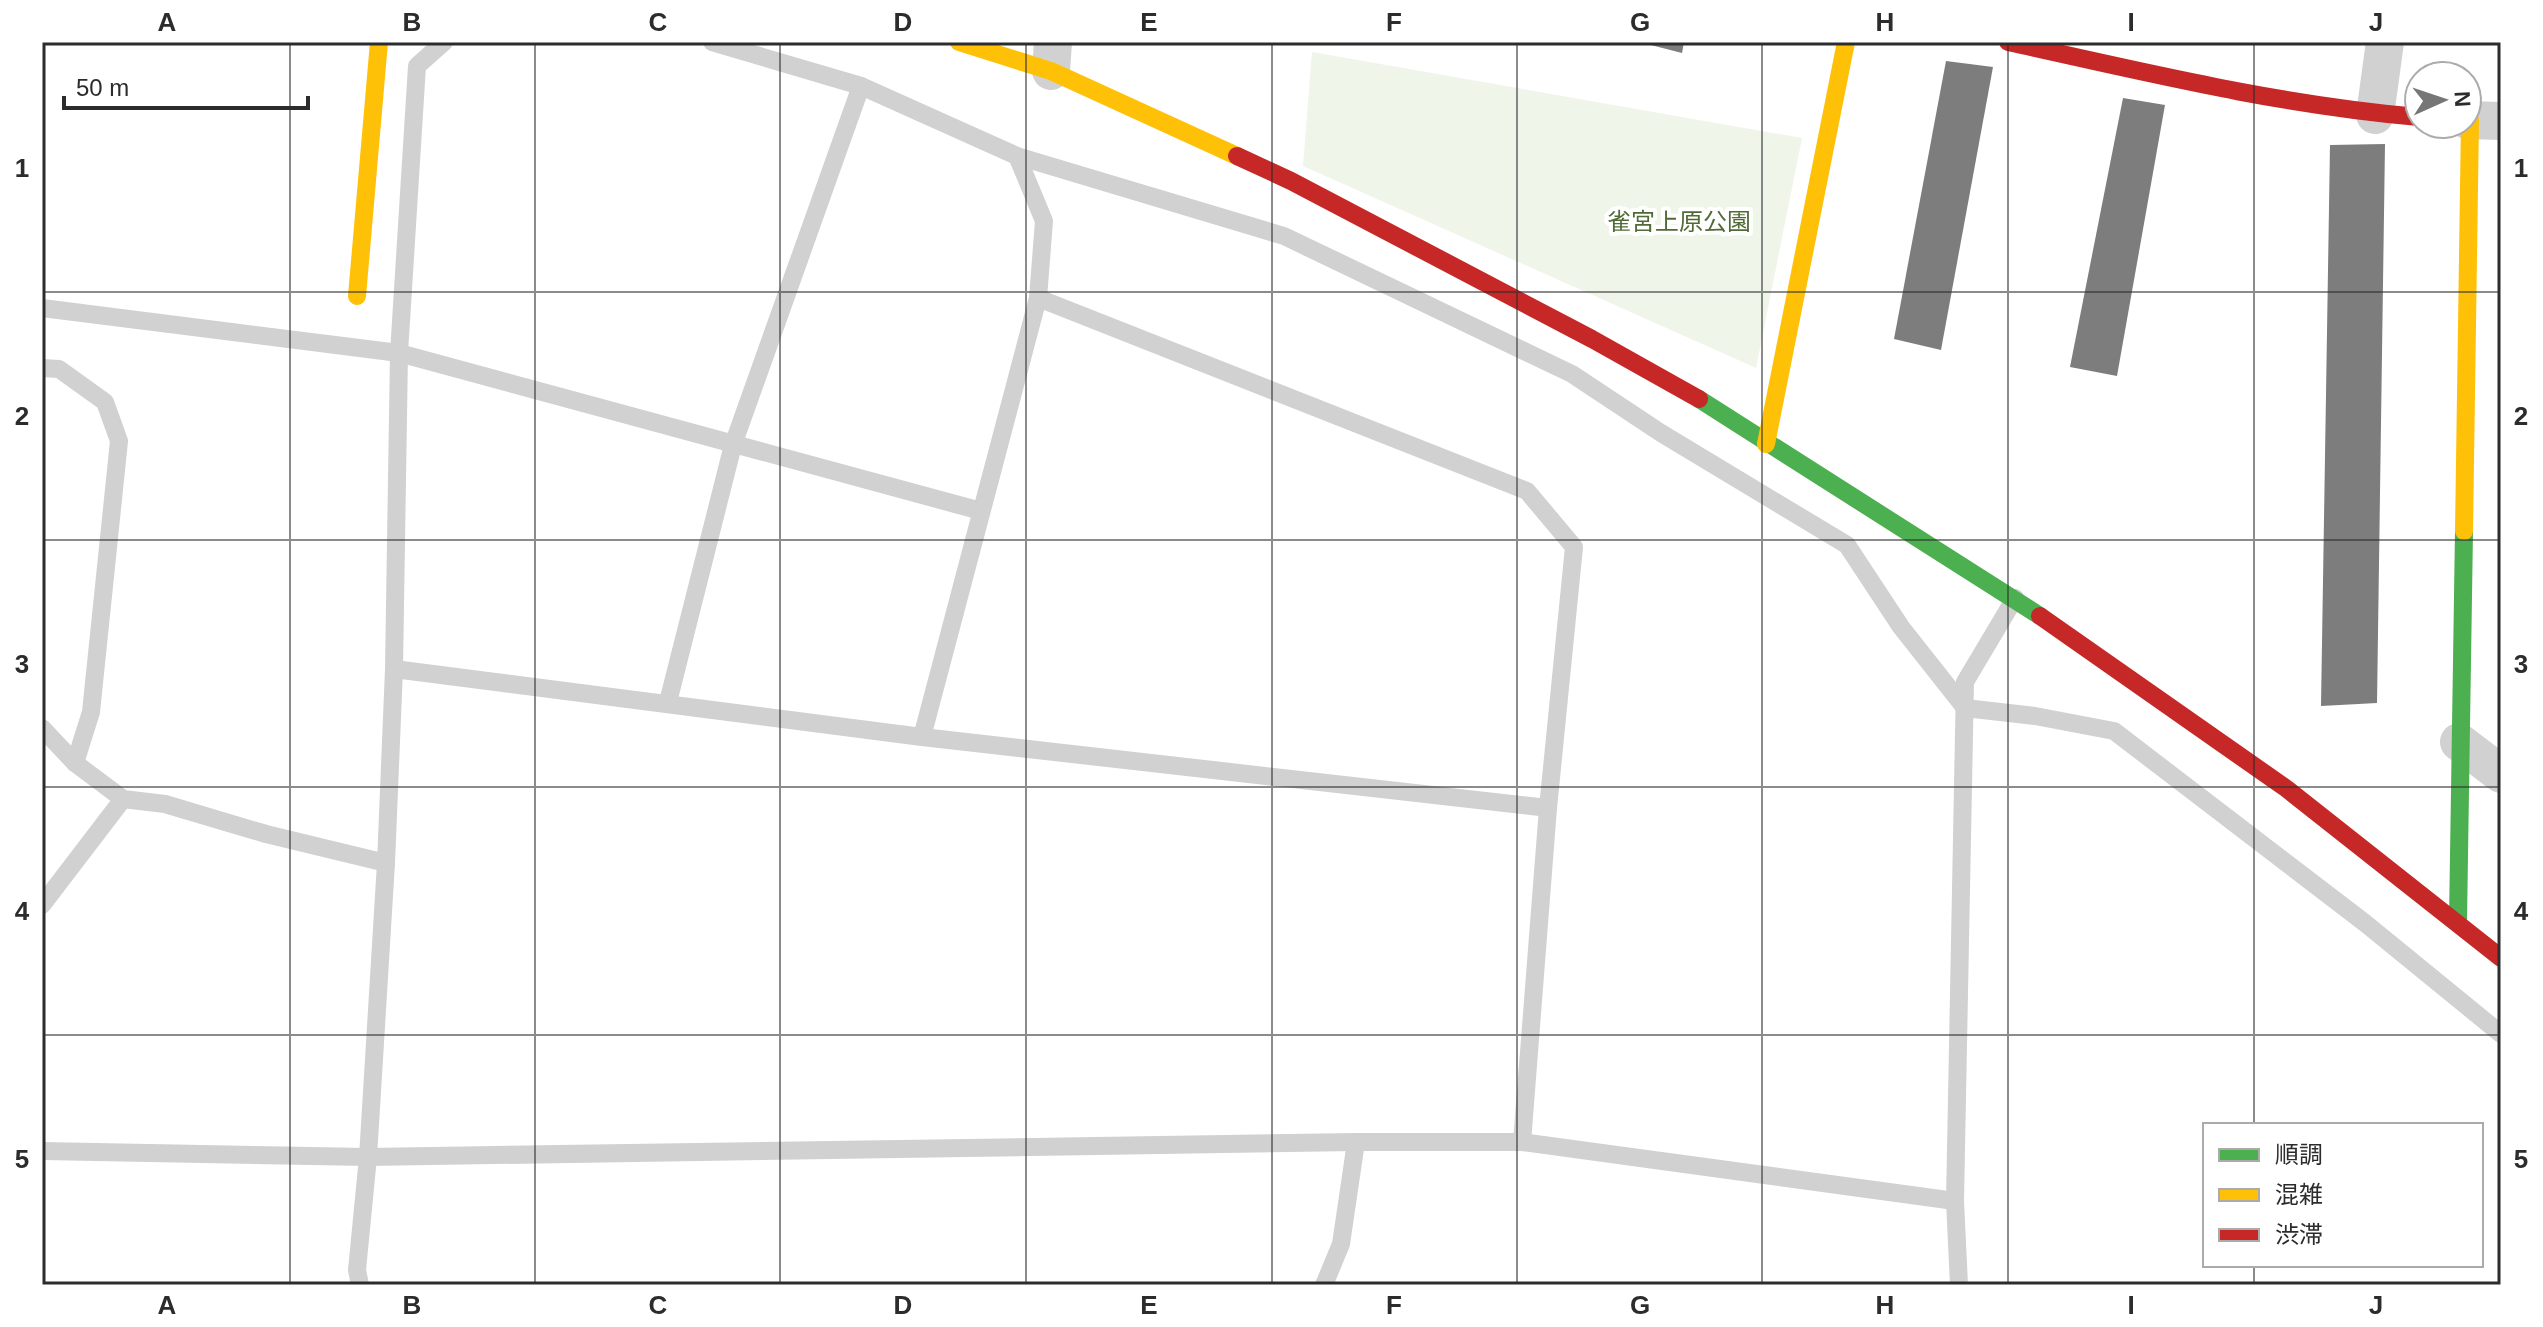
<svg xmlns="http://www.w3.org/2000/svg" width="2543" height="1327" font-family="Helvetica,'Noto Sans JP',sans-serif">
<style>
.green{fill:#f0f5ea}
.building{fill:#7d7d7d}
.lines{fill:none;stroke-linecap:round;stroke-linejoin:round}
.lane{stroke:#d1d1d1;stroke-width:18}
.street{stroke:#d1d1d1;stroke-width:38}
.fast{stroke:#4caf50;stroke-width:18}
.slow{stroke:#ffc107;stroke-width:18}
.jam{stroke:#c62828;stroke-width:18}
.grid{fill:none;stroke:#2c2c2c;stroke-width:2;stroke-opacity:0.55}
.labels{text-anchor:middle;dominant-baseline:central;stroke-width:8;stroke-linejoin:round;paint-order:stroke}
.park-label{font-size:24px;fill:#506b36;stroke:#fff}
.neatline{fill:none;stroke:#2c2c2c;stroke-width:3}
.grid-label{font-size:26px;text-anchor:middle;font-weight:bold;fill:#2c2c2c}
</style>
<rect width="100%" height="100%" fill="#fff"/>
<path class="green" d="M1312,52L1802,138L1756,368L1303,166Z"/>
<g class="building">
<path d="M1639,42H1684L1682,53Z"/>
<path d="M1946,61L1993,67L1941,350L1894,339Z"/>
<path d="M2123,98L2165,105L2117,376L2070,367Z"/>
<path d="M2385,144L2377,703L2321,706L2330,145Z"/>
</g>
<g class="lines">
<g class="lane">
<path d="M712,42L861,86L1017,156L1044,221L1038,298L1527,491L1574,547L1548,808L1522,1142"/>
<path d="M1017,156L1284,236L1572,374L1661,433L1847,545L1901,627L1965,708L2035,716L2114,731L2365,923L2501,1034"/>
<path d="M42,308L399,353L981,511"/>
<path d="M42,368L59,369L105,402L119,441L91,712L75,763"/>
<path d="M394,669L922,737L1548,808"/>
<path d="M668,702L733,445L861,86"/>
<path d="M42,728L75,763L123,799L165,804L266,834L386,863"/>
<path d="M922,737L1038,298"/>
<path d="M42,905L123,799"/>
<path d="M42,1151L368,1157L1356,1142H1522L1955,1201"/>
<path d="M360,1285L357,1270L368,1157L386,863L394,669L399,353L417,66L444,42"/>
<path d="M1324,1285L1341,1244L1356,1142"/>
<path d="M1959,1285L1955,1201L1965,682L2015,598"/>
</g>
<g class="street">
<path d="M1051,71L1053,42"/>
<path d="M2375,115L2385,42"/>
<path d="M2467,120L2501,121"/>
<path d="M2459,742L2501,774"/>
</g>
<g class="fast">
<path d="M1699,399L2040,616"/>
<path d="M2458,921L2464,531"/>
</g>
<g class="slow">
<path d="M959,42L1051,71L1237,156"/>
<path d="M357,296L379,42"/>
<path d="M1766,444L1846,42"/>
<path d="M2464,531L2470,120"/>
</g>
<g class="jam">
<path d="M2008,42C2144,72 2279,105 2419,117"/>
<path d="M1237,156L1291,181L1592,339L1699,399"/>
<path d="M2040,616L2287,789L2501,958"/>
</g>
</g>
<path class="grid" d="M290,42V1285M535,42V1285M780,42V1285M1026,42V1285M1272,42V1285M1517,42V1285M1762,42V1285M2008,42V1285M2254,42V1125M42,292H2501M42,540H2501M42,787H2501M42,1035H2501M2254,1265V1285"/>
<g class="labels">
<g class="park-label">
<text x="1679" y="221">雀宮上原公園</text>
</g>
</g>
<rect width="2543" height="1327" fill="none" stroke="#ffffff" stroke-width="88"/>
<rect x="2203" y="1123" width="280" height="144" fill="#ffffff" stroke="#ababab" stroke-width="2"/>
<rect x="2219" y="1149" width="40" height="12" fill="#4caf50" stroke="#ababab" stroke-width="2"/>
<text x="2275" y="1163" font-size="24" fill="#2c2c2c">順調</text>
<rect x="2219" y="1189" width="40" height="12" fill="#ffc107" stroke="#ababab" stroke-width="2"/>
<text x="2275" y="1203" font-size="24" fill="#2c2c2c">混雑</text>
<rect x="2219" y="1229" width="40" height="12" fill="#c62828" stroke="#ababab" stroke-width="2"/>
<text x="2275" y="1243" font-size="24" fill="#2c2c2c">渋滞</text>
<g transform="translate(2443 100) rotate(87)"><circle r="38" fill="#ffffff" stroke="#ababab" stroke-width="2"/>
<path d="M0-6L14 30L0 20L-14 30Z" fill="#767676"/>
<text y="-12" font-size="22" font-weight="bold" text-anchor="middle" fill="#2c2c2c">N</text>
</g>
<path d="M64 96v12h244v-12" fill="none" stroke="#2c2c2c" stroke-width="4"/>
<text x="76" y="96" font-size="24" fill="#2c2c2c" stroke="#ffffff" stroke-width="6" paint-order="stroke">50 m</text>
<rect x="44" y="44" width="2455" height="1239" class="neatline"/>
<g class="grid-label">
<text x="167" y="31">A</text>
<text x="412" y="31">B</text>
<text x="658" y="31">C</text>
<text x="903" y="31">D</text>
<text x="1149" y="31">E</text>
<text x="1394" y="31">F</text>
<text x="1640" y="31">G</text>
<text x="1885" y="31">H</text>
<text x="2131" y="31">I</text>
<text x="2376" y="31">J</text>
<text x="22" y="177">1</text>
<text x="2521" y="177">1</text>
<text x="22" y="425">2</text>
<text x="2521" y="425">2</text>
<text x="22" y="673">3</text>
<text x="2521" y="673">3</text>
<text x="22" y="920">4</text>
<text x="2521" y="920">4</text>
<text x="22" y="1168">5</text>
<text x="2521" y="1168">5</text>
<text x="167" y="1314">A</text>
<text x="412" y="1314">B</text>
<text x="658" y="1314">C</text>
<text x="903" y="1314">D</text>
<text x="1149" y="1314">E</text>
<text x="1394" y="1314">F</text>
<text x="1640" y="1314">G</text>
<text x="1885" y="1314">H</text>
<text x="2131" y="1314">I</text>
<text x="2376" y="1314">J</text>
</g>
</svg>
